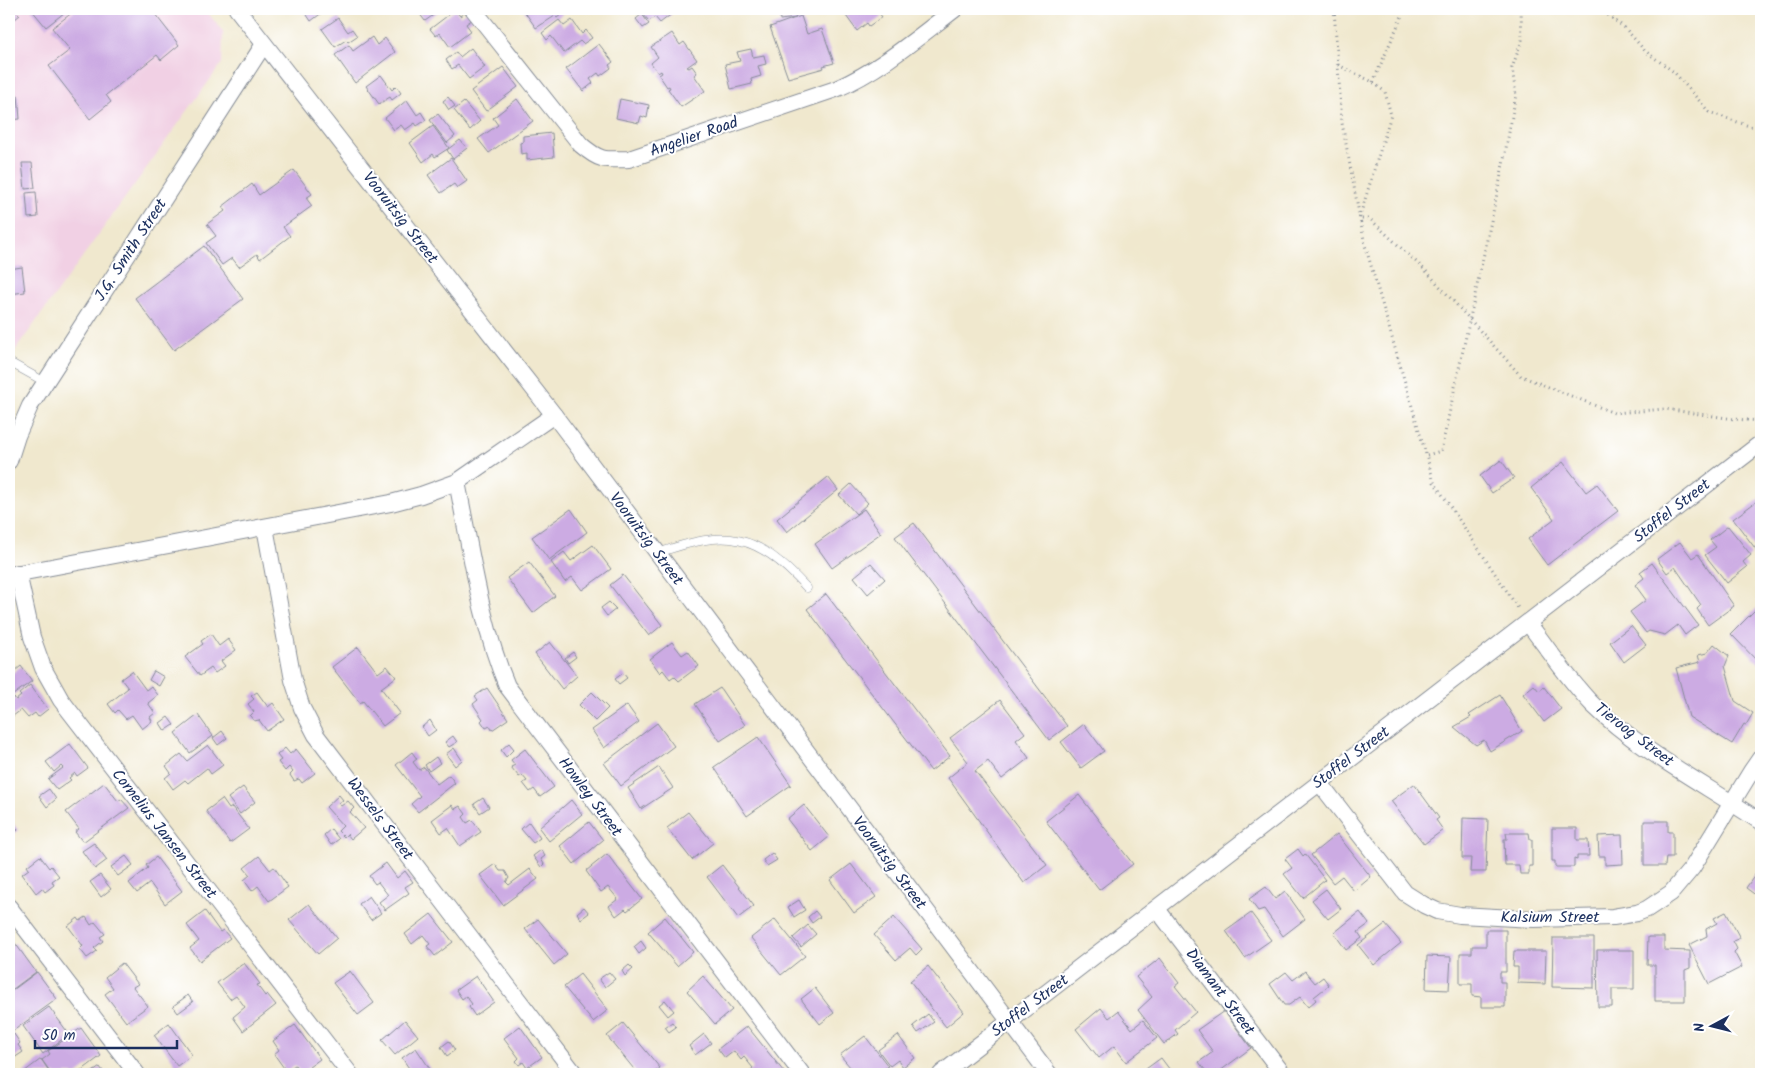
<svg xmlns="http://www.w3.org/2000/svg" width="1770" height="1083" font-family="Kalam,sans-serif">
<style>
.built{fill:#f1d0e4}
.building{fill:#ccabe3}
.lines{fill:none;stroke-linecap:round;stroke-linejoin:round}
.service-casing{stroke:#868c96;stroke-width:9}
.minor-casing{stroke:#868c96;stroke-width:18}
.path{stroke:#868c96;stroke-width:3;stroke-dasharray:1 4;stroke-linecap:butt}
.service{stroke:#fff;stroke-width:8}
.minor{stroke:#fff;stroke-width:16}
.labels{text-anchor:middle;dominant-baseline:central;stroke-width:4;stroke-linejoin:round;paint-order:stroke}
.street-label{font-size:16px;fill:#1b2f5e;stroke:#fff}
</style>
<rect width="100%" height="100%" fill="#fff"/>
<filter id="ink" filterUnits="userSpaceOnUse"><feTurbulence type="fractalNoise" baseFrequency=".02" numOctaves="2"/><feDisplacementMap in="SourceGraphic" scale="10" xChannelSelector="R" yChannelSelector="G"/><feConvolveMatrix kernelMatrix="1 2 1 2 8 2 1 2 1" color-interpolation-filters="sRGB"/></filter>
<filter id="wash" filterUnits="userSpaceOnUse"><feTurbulence type="fractalNoise" baseFrequency=".0096" numOctaves="4" result="noise"/><feDisplacementMap in="SourceGraphic" scale="20" xChannelSelector="R" yChannelSelector="G"/><feGaussianBlur stdDeviation="1.12" result="paint"/><feColorMatrix in="noise" values="0 0 0 0 0 0 0 0 0 0 0 0 0 0 0 0 0 1.4 0 .05"/><feComposite in="paint" operator="in"/></filter>
<g filter="url(#wash)">
<rect width="100%" height="100%" fill="#f0e8ce"/>
<path class="built" d="M9,9H205L223,32L222,63L9,359Z"/>
<g id="blocks">
<g class="building">
<path d="M9,9H14L20,15L9,24Z"/>
<path d="M31,9H69L46,27Z"/>
<path d="M77,9H116L120,13L125,9H151L179,45L161,60L157,55L106,95L111,102L90,119L49,66L70,50L52,28Z"/>
<path d="M303,9H332L329,11L327,9L311,21Z"/>
<path d="M416,9H442L425,21Z"/>
<path d="M527,9H565L566,11L557,18L555,16L536,28L524,11Z"/>
<path d="M641,9H678L660,23L655,17L649,21L642,13L643,11Z"/>
<path d="M795,9L796,18L780,20L779,11Z"/>
<path d="M841,9H876L882,17L869,26L867,23L857,31Z"/>
<path d="M455,10L460,16L467,11L473,19L466,24L471,31L450,47L440,33L436,36L430,29Z"/>
<path d="M642,14L649,24L643,28L636,19Z"/>
<path d="M801,16L807,34L822,29L834,63L823,66L824,68L788,78L770,27Z"/>
<path d="M338,18L348,32L352,29L357,36L348,42L346,40L335,47L322,29Z"/>
<path d="M559,20L564,26L572,20L582,34L586,30L592,38L583,44L580,41L564,53L551,36L547,40L542,33Z"/>
<path d="M672,33L680,45L684,42L697,60L687,67L689,68L692,66L697,73L694,75L705,91L681,107L668,89L670,88L669,86L667,87L659,75L662,73L661,71L658,73L651,63L658,57L651,47Z"/>
<path d="M372,37L377,45L385,38L395,52L355,83L335,55L349,45L353,51Z"/>
<path d="M599,44L613,62L609,65L611,68L600,76L598,73L590,79L593,83L583,91L566,69Z"/>
<path d="M471,48L485,67L469,79L458,65L452,69L446,60L456,52L460,57Z"/>
<path d="M751,49L753,57L764,55L766,64L758,66L761,76L751,79L752,84L731,89L725,64L740,61L737,52Z"/>
<path d="M503,67L518,87L486,111L471,91Z"/>
<path d="M381,75L392,90L396,86L401,93L392,100L390,97L379,104L366,86Z"/>
<path d="M18,95L20,119L9,120V96Z"/>
<path d="M448,97L455,106L449,110L443,101Z"/>
<path d="M517,99L533,121L489,153L478,139L498,125L493,118Z"/>
<path d="M620,99L649,105L647,118L641,116L639,123L616,118Z"/>
<path d="M407,100L417,115L421,112L426,120L417,126L415,123L405,130L401,125L394,130L385,118Z"/>
<path d="M464,102L480,121L470,130L454,110Z"/>
<path d="M438,114L455,136L447,143L430,120Z"/>
<path d="M433,126L449,148L435,157L433,154L423,162L410,143Z"/>
<path d="M552,133L554,157L527,160V153L521,154L520,143L523,142V136Z"/>
<path d="M460,140L467,148L453,159L447,150Z"/>
<path d="M451,158L467,181L457,188L454,184L441,193L428,175Z"/>
<path d="M22,163H32L35,188L25,189Z"/>
<path d="M294,170L312,194L306,198L312,206L283,227L290,236L260,259L257,254L239,267L232,258L222,265L206,243L216,236L207,224L225,211L222,207L252,184L259,195Z"/>
<path d="M36,192L38,217L28,218L26,193Z"/>
<path d="M204,246L243,299L174,350L135,298Z"/>
<path d="M22,267L25,292L9,294V269Z"/>
<path d="M1501,460L1514,478L1492,493L1480,476Z"/>
<path d="M1563,462L1586,492L1597,484L1618,511L1547,565L1528,539L1554,519L1531,488Z"/>
<path d="M828,477L838,490L787,532L777,519Z"/>
<path d="M851,484L868,503L856,514L839,495Z"/>
<path d="M1761,498V549L1758,552L1733,519Z"/>
<path d="M571,509L587,532L549,560L532,537Z"/>
<path d="M864,509L881,533L832,568L815,544Z"/>
<path d="M914,523L1067,726L1049,740L895,537Z"/>
<path d="M1728,526L1751,555L1743,562L1747,567L1727,583L1705,555L1716,547L1710,540Z"/>
<path d="M1680,542L1692,558L1698,554L1734,606L1708,625L1697,609L1701,605L1675,567L1667,573L1657,559Z"/>
<path d="M593,545L611,569L582,590L572,577L565,582L551,562L564,552L571,561Z"/>
<path d="M529,562L555,596L533,613L507,578Z"/>
<path d="M871,563L885,579L868,594L854,577Z"/>
<path d="M1652,563L1698,625L1685,635L1678,625L1665,635L1649,631L1646,633L1630,612L1646,600L1635,585L1644,578L1640,572Z"/>
<path d="M623,575L662,625L649,636L610,585Z"/>
<path d="M826,594L950,756L931,771L807,609Z"/>
<path d="M609,602L616,609L607,616L601,608Z"/>
<path d="M1757,608L1761,612V665L1731,634Z"/>
<path d="M1631,626L1646,645L1624,662L1610,642Z"/>
<path d="M211,634L219,646L228,639L236,650L221,661L225,666L215,673L211,668L200,676L185,657L203,644L201,641Z"/>
<path d="M550,642L577,676L562,689L535,654Z"/>
<path d="M672,642L682,655L688,651L699,666L679,681L674,676L670,679L663,670L660,673L650,659Z"/>
<path d="M1714,644L1729,656L1725,666L1735,701L1753,713L1746,725L1744,724L1732,744L1689,717L1676,668L1700,662L1698,655L1707,653Z"/>
<path d="M358,647L378,673L387,666L396,677L381,688L400,713L383,726L363,701L360,703L332,667Z"/>
<path d="M573,652L576,657L568,663L565,658Z"/>
<path d="M21,666L32,681L9,698V676Z"/>
<path d="M132,671L146,690L151,686L158,695L148,703L155,713L150,717L152,721L142,729L132,715L126,719L118,710L115,713L108,704L128,688L121,679Z"/>
<path d="M154,671L164,677L159,686L149,680Z"/>
<path d="M623,673L627,678L619,684L615,679Z"/>
<path d="M30,685L48,709L38,717L35,713L28,718L21,710L9,719V701L14,697L16,700L21,696L19,694Z"/>
<path d="M1534,685L1539,691L1544,687L1561,709L1544,722L1523,694Z"/>
<path d="M487,688L508,719L492,730L490,726L486,728L481,721L483,719L473,704L478,700L475,696Z"/>
<path d="M720,688L745,725L720,741L695,704Z"/>
<path d="M257,692L268,707L273,703L284,719L267,731L259,720L254,721L250,716L254,712L248,704L254,699L251,696Z"/>
<path d="M592,692L608,708L595,721L579,705Z"/>
<path d="M1500,695L1522,731L1490,751L1484,740L1476,745L1454,727L1471,717L1469,715Z"/>
<path d="M1000,700L1025,733L1016,740L1029,758L1002,779L988,761L975,771L1047,865L1024,883L948,778L968,762L950,738Z"/>
<path d="M627,705L639,722L604,748L592,730Z"/>
<path d="M198,715L213,736L190,753L175,733Z"/>
<path d="M168,717L174,725L165,731L160,723Z"/>
<path d="M430,720L436,730L428,736L422,727Z"/>
<path d="M657,723L674,746L621,786L604,763Z"/>
<path d="M1084,724L1104,751L1081,768L1061,742Z"/>
<path d="M222,731L227,738L218,745L213,738Z"/>
<path d="M453,736L457,742L449,747L445,742Z"/>
<path d="M758,737L791,785L747,816L714,767Z"/>
<path d="M509,743L514,749L506,757L501,750Z"/>
<path d="M70,744L88,768L77,776L75,773L69,778L71,780L57,790L48,779L63,768L61,766L54,772L46,762Z"/>
<path d="M208,745L223,765L211,774L207,768L188,783L185,780L173,789L165,778L171,773L166,766L181,754L187,761Z"/>
<path d="M285,748L290,754L296,749L315,773L302,783L299,779L294,781L290,775L293,772L289,767L285,771L278,762L281,760L277,755Z"/>
<path d="M454,748L462,760L455,766L446,754Z"/>
<path d="M525,749L554,787L540,797L534,789L530,792L523,783L527,781L522,775L519,777L511,767L515,765L511,760Z"/>
<path d="M412,752L417,759L413,762L419,770L424,767L437,784L449,775L455,783L418,812L411,804L420,796L396,765Z"/>
<path d="M436,757L440,763L429,771L425,765Z"/>
<path d="M659,767L673,788L641,809L628,788Z"/>
<path d="M104,783L118,801L121,799L129,808L83,842L75,832L79,829L66,812Z"/>
<path d="M1414,784L1439,818L1436,820L1443,830L1424,844L1391,801Z"/>
<path d="M243,787L255,802L240,814L228,798Z"/>
<path d="M49,789L56,799L47,807L39,796Z"/>
<path d="M339,795L343,800L339,803L341,806L348,801L354,808L350,812L364,828L351,839L347,834L344,837L338,831L343,826L326,807Z"/>
<path d="M1079,795L1133,864L1099,890L1046,821Z"/>
<path d="M483,798L489,807L480,813L474,804Z"/>
<path d="M222,799L229,809L232,807L249,829L230,843L206,811Z"/>
<path d="M571,800L582,814L549,841L539,828Z"/>
<path d="M452,805L455,809L460,806L466,814L463,817L467,823L472,820L481,832L460,846L448,828L441,833L432,820Z"/>
<path d="M804,805L829,837L812,851L787,819Z"/>
<path d="M688,812L713,843L692,860L667,828Z"/>
<path d="M9,818L18,830L10,836L13,839L9,843Z"/>
<path d="M1463,818L1488,819L1486,872H1470L1471,858H1462Z"/>
<path d="M1644,821H1668V832H1673V857H1666L1665,866H1644Z"/>
<path d="M529,822L540,838L533,843L521,829Z"/>
<path d="M589,822L603,840L574,864L560,846Z"/>
<path d="M1552,828H1577V840H1588L1589,856H1577V860L1574,859V867H1555V861H1552Z"/>
<path d="M331,829L339,839L331,845L324,835Z"/>
<path d="M1506,833H1529L1530,839H1532V866H1529V874H1520L1519,865H1505L1504,839H1507Z"/>
<path d="M1337,834L1371,877L1354,891L1342,876L1333,883L1311,855Z"/>
<path d="M1622,835L1623,864L1605,865V856H1599L1598,836Z"/>
<path d="M94,843L107,860L95,869L82,851Z"/>
<path d="M1298,849L1303,856L1305,854L1325,880L1303,898L1284,874L1292,868L1285,859Z"/>
<path d="M541,850L545,856L541,859L544,864L541,867L533,856Z"/>
<path d="M772,853L777,860L767,866L763,860Z"/>
<path d="M607,854L642,899L627,911L625,909L616,916L609,906L618,899L608,887L601,892L586,871Z"/>
<path d="M40,856L49,868L51,866L59,876L52,881L54,885L45,892L42,888L36,893L22,874L29,869L27,866Z"/>
<path d="M126,856L133,865L118,876L111,867Z"/>
<path d="M259,856L270,870L274,867L288,887L269,901L258,886L252,891L244,880L250,875L244,868Z"/>
<path d="M156,857L182,891L165,904L150,883L137,893L129,883L148,868L146,865Z"/>
<path d="M386,863L397,878L405,871L413,882L405,887L409,893L385,910L379,902L388,895L378,882L375,884L369,876Z"/>
<path d="M495,864L500,871H505L509,878L506,882L509,885L530,869L538,879L503,905L480,875Z"/>
<path d="M851,864L876,897L854,913L830,880Z"/>
<path d="M722,865L754,906L738,918L707,877Z"/>
<path d="M1761,866V899L1746,888Z"/>
<path d="M100,875L111,889L101,897L90,882Z"/>
<path d="M1266,887L1275,899L1285,891L1305,919L1283,936L1264,909L1258,911L1249,899Z"/>
<path d="M1326,889L1341,909L1328,919L1312,900Z"/>
<path d="M369,896L381,913L371,920L359,904Z"/>
<path d="M799,900L805,910L794,917L788,907Z"/>
<path d="M309,904L337,938L318,954L289,920Z"/>
<path d="M584,907L589,913L581,919L577,913Z"/>
<path d="M205,911L220,932L223,930L230,938L200,961L190,948L199,941L187,925Z"/>
<path d="M815,911L820,917L812,923L808,917Z"/>
<path d="M1360,912L1369,924L1358,932L1362,938L1346,950L1334,933Z"/>
<path d="M1726,912L1740,938L1733,941L1737,949L1734,952L1742,967L1709,984L1689,945L1707,936L1706,929L1717,923L1714,918Z"/>
<path d="M1251,913L1271,940L1245,958L1226,931Z"/>
<path d="M431,914L453,942L435,956L427,946L430,944L423,935L412,944L405,934Z"/>
<path d="M86,917L91,925L95,922L105,934L100,937L103,941L94,948L97,951L87,958L80,949L83,946L68,926L78,918L80,921Z"/>
<path d="M665,917L693,952L677,966L648,932Z"/>
<path d="M894,917L922,949L916,955L910,948L896,960L874,935Z"/>
<path d="M538,919L567,954L554,965L525,929Z"/>
<path d="M775,919L805,956L781,975L751,938Z"/>
<path d="M1385,924L1401,943L1374,965L1358,945Z"/>
<path d="M808,925L816,934L801,947L793,938Z"/>
<path d="M1486,930H1506V972H1500V982H1505V1007H1481V997L1472,996V984H1460V953H1472V946H1486Z"/>
<path d="M1648,937H1664V950L1690,951V968L1685,970V1001H1655V965H1647Z"/>
<path d="M1553,938H1594V988L1552,987Z"/>
<path d="M641,941L646,948L639,954L634,947Z"/>
<path d="M15,943L36,972L9,992V947Z"/>
<path d="M1597,950H1634V989H1612V1007H1598Z"/>
<path d="M1514,951H1546L1545,984L1518,983V967H1513Z"/>
<path d="M1427,956L1451,957L1449,990L1426,989Z"/>
<path d="M1160,958L1179,983L1175,986L1196,1012L1175,1030L1178,1034L1164,1044L1138,1010L1152,997L1136,977Z"/>
<path d="M122,963L138,984L133,987L148,1006L126,1022L105,994L113,988L105,977Z"/>
<path d="M244,963L260,984L257,985L265,996L267,994L276,1005L243,1031L233,1017L245,1007L236,995L230,999L217,983Z"/>
<path d="M629,965L633,969L625,976L622,971Z"/>
<path d="M928,966L964,1012L946,1027L910,981Z"/>
<path d="M350,971L374,1003L358,1015L333,983Z"/>
<path d="M1305,971L1315,983L1323,977L1329,985L1314,997L1316,1000L1308,1007L1300,997L1289,1005H1284L1270,984L1286,972L1293,980Z"/>
<path d="M37,972L57,999L13,1031L9,1025V993Z"/>
<path d="M609,972L615,979L605,987L599,979Z"/>
<path d="M580,974L608,1010L593,1022L564,987Z"/>
<path d="M476,976L494,1002L475,1016L469,1007L472,1004L466,996L462,999L456,990Z"/>
<path d="M703,976L732,1010L715,1024L687,991Z"/>
<path d="M815,988L834,1013L820,1024L801,999Z"/>
<path d="M188,995L193,1002L178,1013L173,1006Z"/>
<path d="M665,1000L674,1011L668,1016L659,1005Z"/>
<path d="M49,1007L69,1034L43,1054L23,1026Z"/>
<path d="M1101,1008L1109,1018L1118,1011L1132,1029L1143,1020L1157,1038L1126,1062L1114,1046L1099,1058L1076,1029Z"/>
<path d="M1224,1011L1251,1048L1216,1074L1215,1071L1208,1074L1199,1062L1213,1052L1197,1030Z"/>
<path d="M928,1014L934,1022L918,1033L913,1026Z"/>
<path d="M405,1020L418,1036L395,1055L382,1040Z"/>
<path d="M672,1022L676,1027L669,1032L665,1027Z"/>
<path d="M169,1023L192,1055L177,1066L154,1035Z"/>
<path d="M623,1023L660,1068L652,1074H638L607,1036Z"/>
<path d="M295,1025L320,1059L301,1073L295,1065L286,1071L274,1054L279,1050L273,1041Z"/>
<path d="M520,1026L542,1057L527,1068L523,1062L519,1065L516,1061L519,1058L504,1038Z"/>
<path d="M747,1026L784,1072L781,1074H746L753,1068L744,1057L741,1060L734,1051L725,1058L718,1049Z"/>
<path d="M81,1028L101,1056L77,1074H52L42,1060L50,1054L48,1051Z"/>
<path d="M14,1034L20,1043L18,1045L23,1052L14,1058L9,1050V1038Z"/>
<path d="M704,1034L711,1043L695,1055L689,1046Z"/>
<path d="M898,1035L915,1058L903,1067L898,1060L890,1066L878,1050Z"/>
<path d="M865,1036L888,1066L877,1074H856L840,1055Z"/>
<path d="M449,1041L455,1050L447,1056L441,1047Z"/>
<path d="M416,1048L430,1069L422,1074H413L402,1058Z"/>
<path d="M1161,1058L1173,1074H1139Z"/>
<path d="M41,1059L51,1074H26L24,1072Z"/>
<path d="M100,1067L105,1074H90Z"/>
</g>
</g>
</g>
<g filter="url(#ink)">
<use href="#blocks" fill-opacity="0" stroke="#868c96" stroke-width="1"/>
<g class="lines">
<g class="service-casing">
<g id="service">
<path d="M9,362L45,382"/>
<path d="M658,553C728,528 756,533 807,588"/>
</g>
</g>
<g class="minor-casing">
<g id="minor">
<path d="M237,9L554,415L1049,1074"/>
<path d="M473,9L581,145C600,161 604,160 629,159L836,89C880,70 917,38 955,9"/>
<path d="M9,461L17,436L30,406L264,44"/>
<path d="M457,482C471,550 480,622 507,686L802,1074"/>
<path d="M265,527L293,680L302,708L316,735L575,1074"/>
<path d="M18,573L32,637L43,668L61,700L350,1074"/>
<path d="M9,575L391,503L421,495L457,482L554,415"/>
<path d="M1528,623C1549,650 1568,679 1592,704C1641,752 1705,784 1761,822"/>
<path d="M1319,782L1405,893L1424,905L1437,911L1460,915L1534,919L1613,917L1637,913L1647,909L1671,893L1692,868L1752,770L1761,757"/>
<path d="M9,907L137,1074"/>
<path d="M1157,909L1283,1074"/>
<path d="M941,1074L1761,443"/>
</g>
</g>
<g class="path">
<path d="M1334,9L1342,123L1365,245L1434,482L1518,608"/>
<path d="M1600,9L1625,28L1645,51L1674,72L1709,112L1749,126L1761,128"/>
<path d="M1338,65L1373,82L1385,92L1391,115L1359,219H1370L1426,271L1521,376L1614,413L1665,409L1734,419L1761,421"/>
<path d="M1373,82L1405,9"/>
<path d="M1427,455L1441,451L1500,180L1516,95L1512,68L1522,40L1521,9"/>
</g>
<use href="#service" class="service"/>
<use href="#minor" class="minor"/>
</g>
</g>
<g class="labels">
<g class="street-label">
<text transform="translate(694 137) rotate(-19)">Angelier Road</text>
<text transform="translate(400 218) rotate(52)">Vooruitsig Street</text>
<text transform="translate(131 250) rotate(-57)">J.G. Smith Street</text>
<text transform="translate(1672 511) rotate(-38)">Stoffel Street</text>
<text transform="translate(646 539) rotate(53)">Vooruitsig Street</text>
<text transform="translate(1634 735) rotate(37)">Tieroog Street</text>
<text transform="translate(1351 758) rotate(-37)">Stoffel Street</text>
<text transform="translate(590 797) rotate(53)">Howley Street</text>
<text transform="translate(380 819) rotate(53)">Wessels Street</text>
<text transform="translate(164 834) rotate(52)">Cornelius Jansen Street</text>
<text transform="translate(889 863) rotate(53)">Vooruitsig Street</text>
<text x="1550" y="917">Kalsium Street</text>
<text transform="translate(1220 992) rotate(53)">Diamant Street</text>
<text transform="translate(1030 1006) rotate(-37)">Stoffel Street</text>
</g>
</g>
<rect width="1770" height="1083" fill="none" stroke="#fff" stroke-width="30"/>
<g transform="translate(1712 1026) rotate(263)" stroke="#ffffff" stroke-width="4" paint-order="stroke">
<path d="M0-4L9 19L0 12L-9 19Z" fill="#1b2f5e"/>
<text y="-8" font-size="14" font-weight="bold" text-anchor="middle" fill="#1b2f5e">N</text>
</g>
<path d="M35 1040v8h142v-8" fill="none" stroke="#1b2f5e" stroke-width="2.5"/>
<text x="42" y="1040" font-size="15" fill="#1b2f5e" stroke="#ffffff" stroke-width="4" paint-order="stroke">50 m</text>
</svg>
